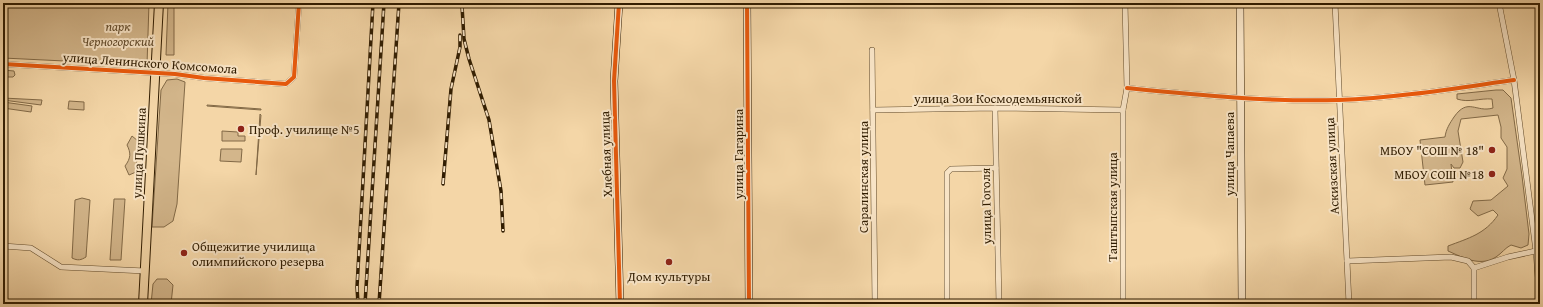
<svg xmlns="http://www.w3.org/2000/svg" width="1543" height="307" font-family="'Gentium Book Plus',serif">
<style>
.green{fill:#d3b68b;stroke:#826946}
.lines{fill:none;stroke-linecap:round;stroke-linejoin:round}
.street-casing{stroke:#614a2a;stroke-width:6}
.secondary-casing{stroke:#301c00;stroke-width:8}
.primary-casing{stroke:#301c00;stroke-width:10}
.street{stroke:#f8e4c6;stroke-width:5}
.secondary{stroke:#f8e4c6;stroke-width:7}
.primary{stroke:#f4d6a7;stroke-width:8}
.rail-casing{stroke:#301c00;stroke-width:3.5}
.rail{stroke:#f8e4c6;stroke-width:2;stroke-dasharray:6;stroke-linecap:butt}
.cycleway-casing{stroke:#f8e4c6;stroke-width:6}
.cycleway{stroke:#e8590c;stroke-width:4}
.poi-dot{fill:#8f2418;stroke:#f8e4c6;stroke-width:1.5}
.labels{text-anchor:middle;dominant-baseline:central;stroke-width:4;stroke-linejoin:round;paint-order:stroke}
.park-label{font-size:13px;font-style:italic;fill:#614a2a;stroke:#f8e4c6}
.street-label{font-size:13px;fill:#301c00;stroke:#f8e4c6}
.poi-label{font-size:13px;fill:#301c00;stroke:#f8e4c6;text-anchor:start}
</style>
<rect width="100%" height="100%" fill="#f4d6a7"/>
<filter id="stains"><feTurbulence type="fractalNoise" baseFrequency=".005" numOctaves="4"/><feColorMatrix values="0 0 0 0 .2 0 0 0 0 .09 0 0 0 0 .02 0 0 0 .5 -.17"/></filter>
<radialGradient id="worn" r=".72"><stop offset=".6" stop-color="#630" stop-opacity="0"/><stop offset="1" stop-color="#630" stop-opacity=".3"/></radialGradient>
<g class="green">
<path d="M3,3H149L147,65L3,58Z"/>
<path d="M168,3H174V55H166Z"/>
<path d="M3,70L14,71L15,75L13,77H3Z"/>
<path d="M177,79L185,82L177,204L173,221L164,227H152L161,90L167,80Z"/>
<path d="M1496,90H1503L1511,98L1522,176L1529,234L1528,245L1521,248L1511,245C1505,248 1502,253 1496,257C1480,267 1464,258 1448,251V246C1469,238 1485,234 1498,215L1493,210L1478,216L1470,209L1473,201L1491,200L1508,186L1503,178L1507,169V147L1501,138V127L1498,115L1461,119L1458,131L1463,162L1460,168H1454L1451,164L1453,182L1425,185L1420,140L1445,137C1446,129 1450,123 1454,117C1468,97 1476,113 1493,108L1492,99C1480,98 1469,103 1457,99V94Z"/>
<path d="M3,98L42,100L41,105L3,100Z"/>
<path d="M69,101L84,102V110L68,109Z"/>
<path d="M3,102L32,106L31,112L3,108Z"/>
<path d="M207,105L261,109V110L207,106Z"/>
<path d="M260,114L261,115L256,175Z"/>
<path d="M222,131L238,132V136H245V141H222Z"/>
<path d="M132,136L138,141L136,172L129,175L125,166C131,158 131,153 127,145Z"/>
<path d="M221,149H242L241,162L220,161Z"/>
<path d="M82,198L90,200L86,257C81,260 78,261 72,258L75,200Z"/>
<path d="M114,199H125L121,260H110Z"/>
<path d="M157,279H167L173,285L171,304H151L153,284Z"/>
</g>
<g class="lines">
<g class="street-casing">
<g id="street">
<path d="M1335,3L1349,304"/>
<path d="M1499,3L1514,80L1536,251L1540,304"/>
<path d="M872,50L875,304"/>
<path d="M3,64L175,74L204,78L286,84L294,77L299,3"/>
<path d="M1127,88C1198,95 1268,102 1339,100C1397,98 1457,88 1514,80"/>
<path d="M995,108L999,304"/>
<path d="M873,110L995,108L1123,110"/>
<path d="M3,246L31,248L61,267L145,271"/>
<path d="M1347,261L1451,257L1468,261L1474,268L1508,257L1540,250"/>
<path d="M947,304V173L951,169L996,168"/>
<path d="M1123,304V110L1127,88L1125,3"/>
<path d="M1474,304V268"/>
</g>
</g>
<g class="secondary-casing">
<g id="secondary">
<path d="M619,3L614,81L620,304"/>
<path d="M747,3L749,304"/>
<path d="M1240,3L1242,304"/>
</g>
</g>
<g class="primary-casing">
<path id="primary" d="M143,304L159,3"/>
</g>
<use href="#street" class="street"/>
<use href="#secondary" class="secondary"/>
<use href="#primary" class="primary"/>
<g class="rail-casing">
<g id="rail">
<path d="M462,6L464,39L469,59L489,120L501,191L503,231"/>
<path d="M443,184L451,89L460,47V35"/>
<path d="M358,304L357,287L373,3"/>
<path d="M365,304L384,3"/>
<path d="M379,304L399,3"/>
</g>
</g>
<use href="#rail" class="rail"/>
<g class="cycleway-casing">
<g id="cycleway">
<path d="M619,3L614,81L620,304"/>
<path d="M747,3L749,304"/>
<path d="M3,64L175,74L204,78L286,84L294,77L299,3"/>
<path d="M1127,88C1198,95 1268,102 1339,100C1397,98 1457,88 1514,80"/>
</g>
</g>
<use href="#cycleway" class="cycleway"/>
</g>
<g class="poi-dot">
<circle cx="241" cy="129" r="4"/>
<circle cx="1492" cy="150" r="4"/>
<circle cx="1492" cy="174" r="4"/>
<circle cx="184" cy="253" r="4"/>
<circle cx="669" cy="262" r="4"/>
</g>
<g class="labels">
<g class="park-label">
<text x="118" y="26">парк<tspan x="118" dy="15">Черногорский</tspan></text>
</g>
<g class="street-label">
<text transform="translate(150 63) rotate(4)">улица Ленинского Комсомола</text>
<text x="998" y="98">улица Зои Космодемьянской</text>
<text transform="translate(139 153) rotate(-87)">улица Пушкина</text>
<text transform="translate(606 154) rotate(-92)">Хлебная улица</text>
<text transform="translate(738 154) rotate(-90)">улица Гагарина</text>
<text transform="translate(1229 154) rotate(-90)">улица Чапаева</text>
<text transform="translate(1332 166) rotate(-93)">Аскизская улица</text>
<text transform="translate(863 177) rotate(-90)">Саралинская улица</text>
<text transform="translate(986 206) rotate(-91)">улица Гоголя</text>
<text transform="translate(1112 207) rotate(-90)">Таштыпская улица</text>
</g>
<g class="poi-label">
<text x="249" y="129">Проф. училище №5</text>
<text x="1484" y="150" text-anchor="end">МБОУ "СОШ № 18"</text>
<text x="1484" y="174" text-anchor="end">МБОУ СОШ №18</text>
<text x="192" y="246">Общежитие училища<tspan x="192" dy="15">олимпийского резерва</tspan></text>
<text x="669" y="276" text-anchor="middle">Дом культуры</text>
</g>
</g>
<rect width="1543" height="307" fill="none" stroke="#f4d6a7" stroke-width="16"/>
<rect x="4" y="4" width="1535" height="299" fill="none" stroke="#301c00" stroke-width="2"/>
<rect x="8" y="8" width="1527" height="291" fill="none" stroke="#301c00"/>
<rect width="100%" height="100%" filter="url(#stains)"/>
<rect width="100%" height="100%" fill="url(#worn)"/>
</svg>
